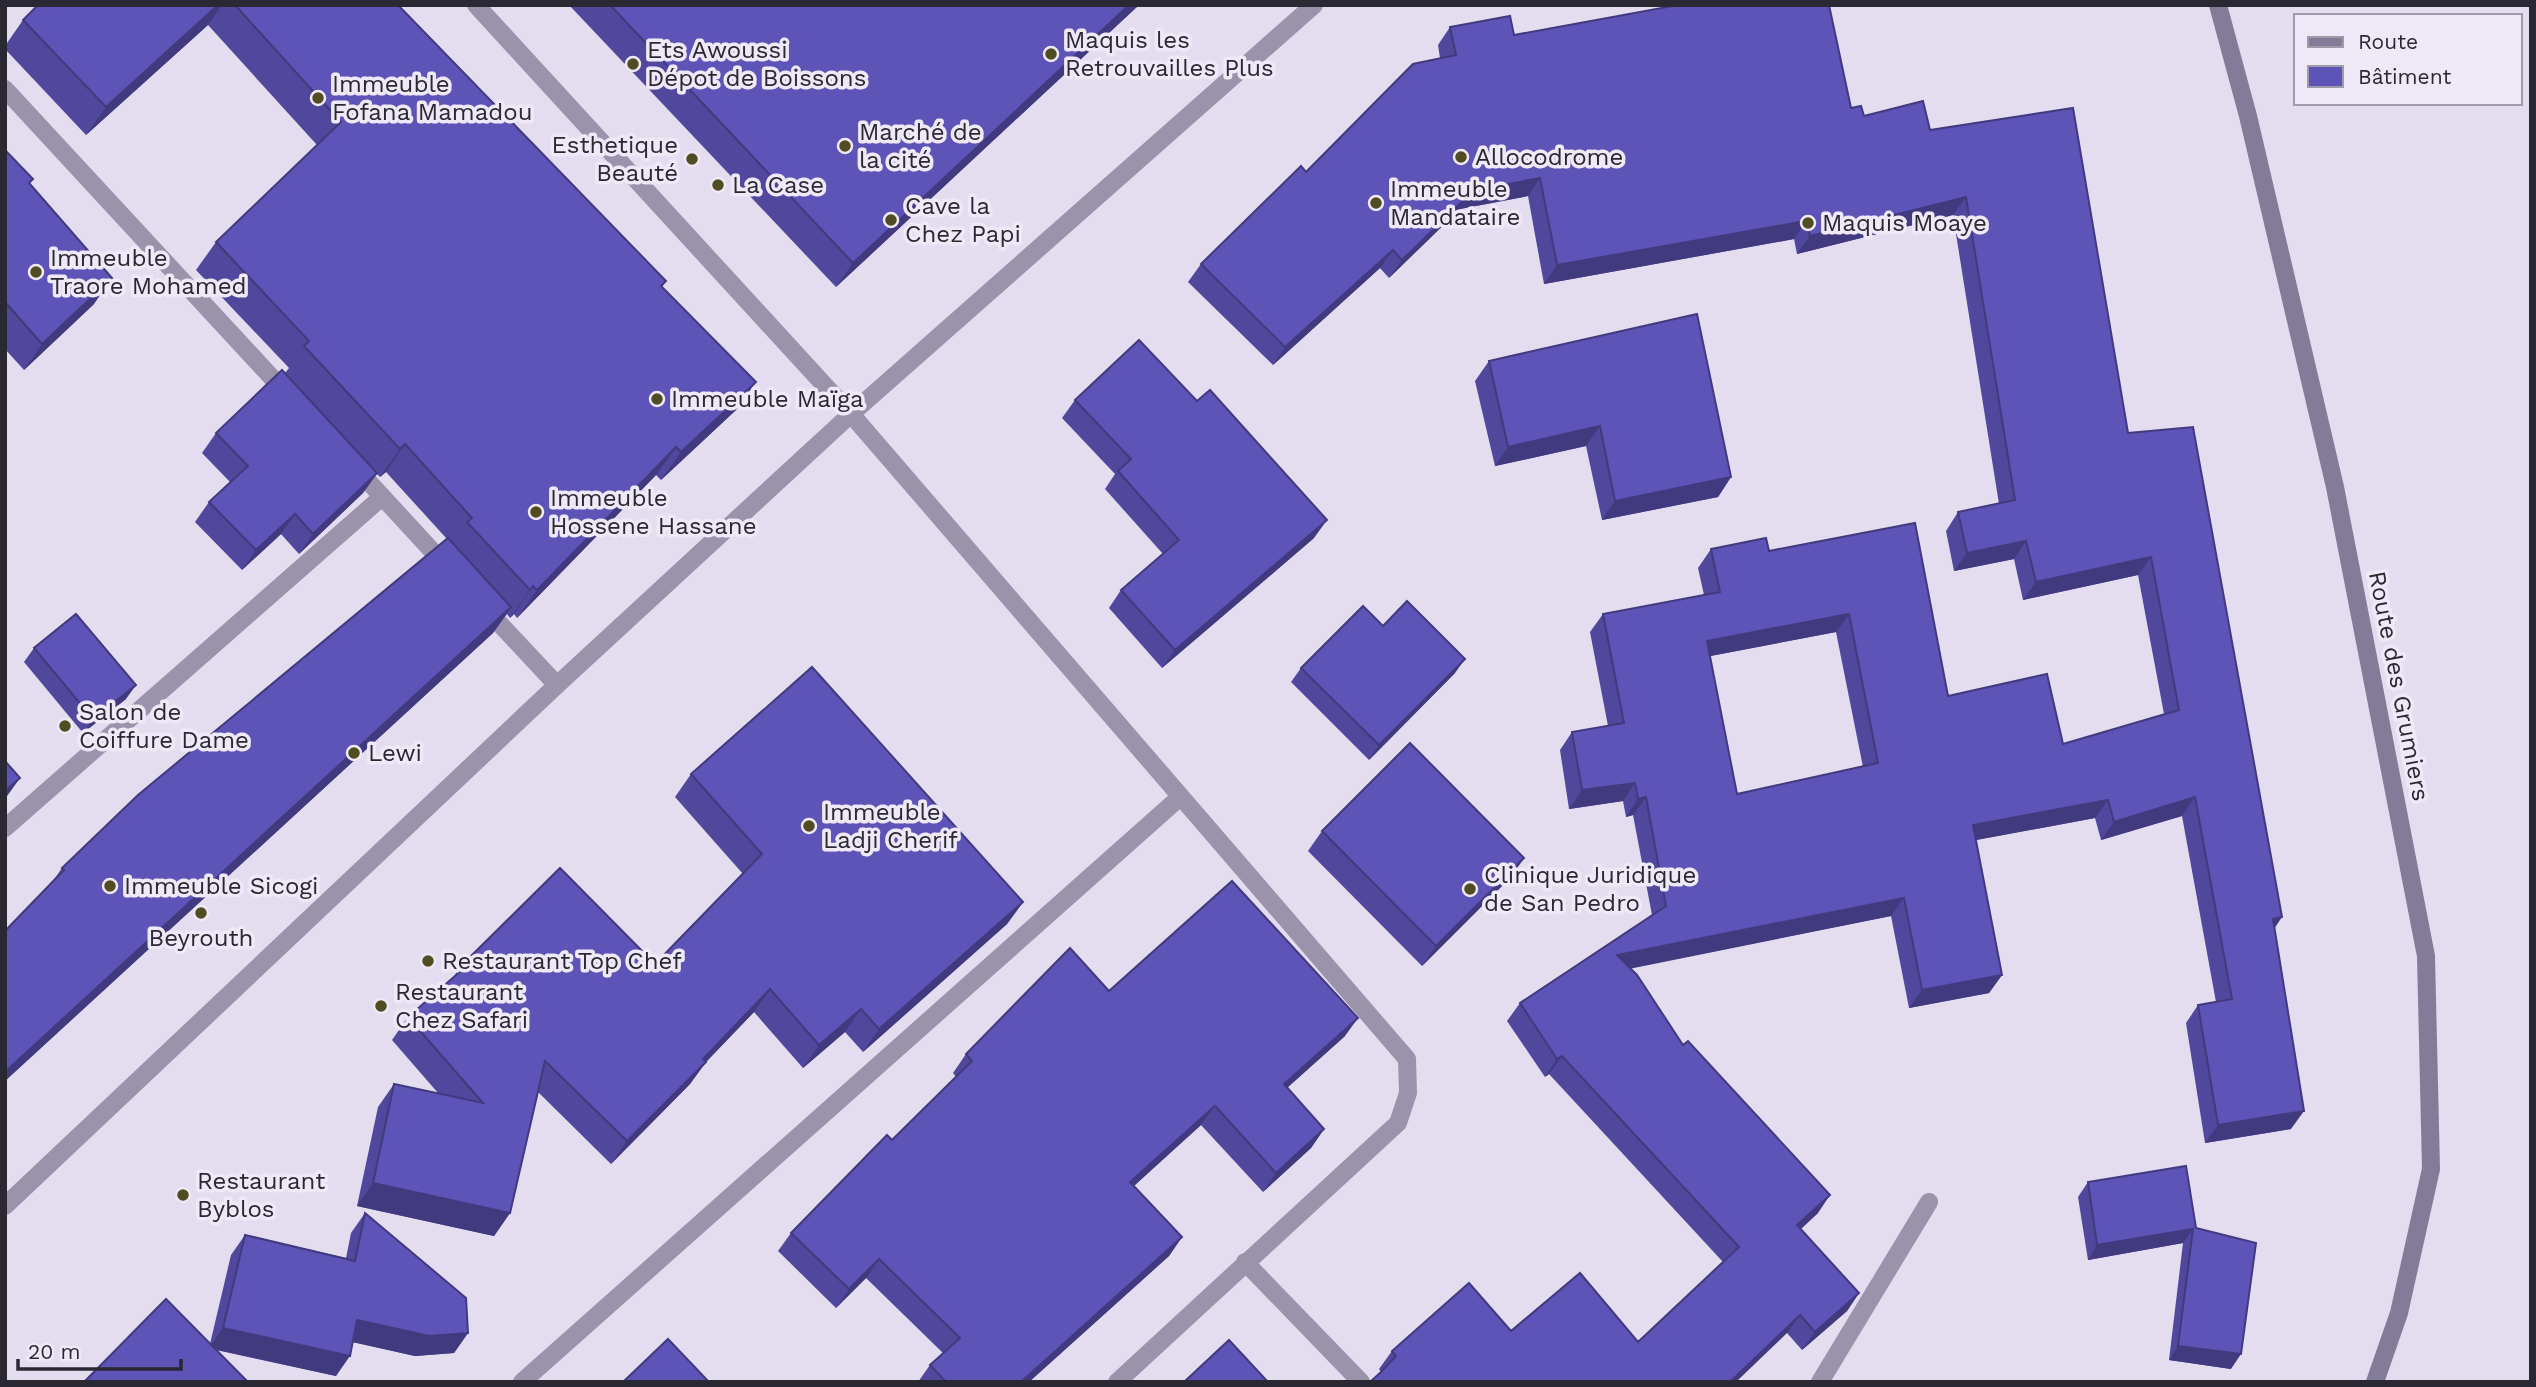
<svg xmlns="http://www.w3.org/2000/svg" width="2536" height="1387" font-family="'Work Sans',sans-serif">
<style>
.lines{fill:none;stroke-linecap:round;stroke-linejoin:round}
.minor{stroke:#9a93ab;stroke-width:18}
.secondary{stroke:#827c98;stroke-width:18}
.wall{fill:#51479d;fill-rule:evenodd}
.shaded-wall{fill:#423a7f}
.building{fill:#5e53b6;stroke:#423a7f;stroke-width:2;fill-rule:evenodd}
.poi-dot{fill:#504d23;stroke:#eee8f7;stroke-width:2.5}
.labels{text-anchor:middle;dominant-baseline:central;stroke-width:7;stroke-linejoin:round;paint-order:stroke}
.poi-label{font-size:24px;fill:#2a2833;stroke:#eee8f7;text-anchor:start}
.street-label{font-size:24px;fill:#2a2833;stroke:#eee8f7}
</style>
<rect width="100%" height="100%" fill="#e4dcef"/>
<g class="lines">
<g class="minor">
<path d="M476,5L851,414L1407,1059L1408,1093L1398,1123L1117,1382"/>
<path d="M5,89L288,395"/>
<path d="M355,467L447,567"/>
<path d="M485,608L557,685"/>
<path d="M5,828L382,497"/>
<path d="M5,1206L557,685L851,414L1314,5"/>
<path d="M1245,1262L1361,1382"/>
<path d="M522,1382L1179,798"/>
<path d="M1820,1382L1929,1202"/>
</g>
<path class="secondary" d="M2218,5L2248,116L2335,487L2426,956L2431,1169L2399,1313L2375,1382"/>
</g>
<g class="wall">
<path d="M38,5H398L666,281L662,287L736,410L661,480L656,475L517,618L514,614L510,618L507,614L493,633L5,1081V931L51,884L62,868L447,539L386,472L380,477L377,474L363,493L299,554L281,534L242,570L195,522L209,502L230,482L202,453L216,433L285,373L289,368L196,270L216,242L317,145L208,25L86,135L5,49V46L23,20Z"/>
<path d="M569,5H1139L836,287Z"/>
<path d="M1450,27L1514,35L1851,108L1864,116L1930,130L2128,433L2274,929L2291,1129L2205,1143L2186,1023L2198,1005L2216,1002L2182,816L2101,840L2095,818L1976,840L2002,975L1989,993L1909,1008L1891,916L1630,968L1683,1045L1818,1213L1801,1229L1859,1293L1847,1311L1802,1350L1787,1333L1381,1372L1379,1369L1392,1351L1511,1331L1638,1342L1723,1262L1549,1074L1545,1077L1507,1021L1520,1003L1652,915L1633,815L1626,817L1623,801L1569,809L1560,750L1572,732L1608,726L1590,632L1603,614L1704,595L1698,568L1711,549L1769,551L1915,523L1948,696L2063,744L2164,714L2138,575L2023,600L2014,559L1954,571L1946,531L1958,512L1999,504L1953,215L1797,254L1794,239L1544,284L1528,196L1460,209L1389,278L1380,268L1273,365L1188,282L1201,264L1306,172L1440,58L1438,45ZM1836,632L1863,767L1737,794L1710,656Z"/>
<path d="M5,150L30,183L94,304L24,370L5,349Z"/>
<path d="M1489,361L1731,477L1718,497L1602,520L1586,446L1495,466L1475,381Z"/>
<path d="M1075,400L1314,538L1162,668L1109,608L1121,590L1163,554L1105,489L1115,474L1062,418Z"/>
<path d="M1383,626L1455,673L1369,760L1291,682L1301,668Z"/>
<path d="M34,648L126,699L83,733L24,662Z"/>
<path d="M691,774L1023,902L1007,924L863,1052L845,1032L803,1068L754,1012L706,1062L690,1084L611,1164L538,1092L510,1213L494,1236L357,1206L378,1107L394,1084L438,1093L392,1040L408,1017L452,979L461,966L655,964L743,874L675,797Z"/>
<path d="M1322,831L1524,858L1510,878L1422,966L1308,851Z"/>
<path d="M1109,991L1345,1036L1287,1088L1324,1129L1311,1148L1263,1192L1201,1125L1134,1186L1182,1237L1169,1256L1029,1382H918L930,1365L943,1353L866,1278L836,1308L778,1251L791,1233L892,1140L956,1077L953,1073L966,1054Z"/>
<path d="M2088,1182L2196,1228L2231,1369L2169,1360L2183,1243L2088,1260L2078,1197Z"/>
<path d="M365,1213L468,1333L454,1353L415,1356L353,1342L336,1376L216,1350L210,1344L231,1255L245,1235L346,1258L351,1233Z"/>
</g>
<g class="shaded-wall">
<path d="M218,5H222L208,25L86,135L106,107Z"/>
<path d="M1129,5H1139L836,287L853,263Z"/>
<path d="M1540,178L1528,196L1460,209L1389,278L1402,260L1473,191Z"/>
<path d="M1966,197L1953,215L1797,254L1810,236Z"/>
<path d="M1806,221L1794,239L1544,284L1557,265Z"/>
<path d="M1393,250L1380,268L1273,365L1285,347Z"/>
<path d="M112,278L94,304L24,370L42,344Z"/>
<path d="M756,382L736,410L661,480L681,452Z"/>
<path d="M1600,426L1586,446L1495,466L1508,447Z"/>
<path d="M405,444L386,472L380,477L400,449Z"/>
<path d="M676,447L656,475L517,618L537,590Z"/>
<path d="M377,473L363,493L299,554L313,534Z"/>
<path d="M1731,477L1718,497L1602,520L1615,501Z"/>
<path d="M295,514L281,534L242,570L256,550Z"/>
<path d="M1327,520L1314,538L1162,668L1175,650Z"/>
<path d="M2026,541L2014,559L1954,571L1967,553Z"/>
<path d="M2151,557L2138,575L2023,600L2036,582Z"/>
<path d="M533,586L514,614L510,618L530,590Z"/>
<path d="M511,607L493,633L5,1081V1072Z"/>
<path d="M1849,614L1836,632L1695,659L1707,641Z"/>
<path d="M1465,659L1455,673L1369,760L1379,745Z"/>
<path d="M136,685L126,699L83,733L93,719Z"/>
<path d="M20,778L5,799V791Z"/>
<path d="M1635,783L1623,801L1569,809L1582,790Z"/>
<path d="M1646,797L1633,815L1626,817L1638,799Z"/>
<path d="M2195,797L2182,816L2101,840L2114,822Z"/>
<path d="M2108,800L2095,818L1960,843L1973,825Z"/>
<path d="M1524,858L1510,878L1422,966L1436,946Z"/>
<path d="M1904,898L1891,916L1604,974L1617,955Z"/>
<path d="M1023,902L1007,924L863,1052L879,1029Z"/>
<path d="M2282,917L2270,935L2273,919Z"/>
<path d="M2002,975L1989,993L1909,1008L1922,990Z"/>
<path d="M770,989L754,1012L706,1062L690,1084L611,1164L627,1141Z"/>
<path d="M861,1009L845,1032L803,1068L819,1045Z"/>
<path d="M1358,1018L1345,1036L1270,1103L1284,1084Z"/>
<path d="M1562,1056L1549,1074L1545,1077L1557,1059Z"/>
<path d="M1215,1106L1201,1125L1117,1201L1130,1182Z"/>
<path d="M2304,1111L2291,1129L2205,1143L2218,1125Z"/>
<path d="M1324,1129L1311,1148L1263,1192L1276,1173Z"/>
<path d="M373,1183L510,1213L494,1236L357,1206Z"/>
<path d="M1830,1195L1818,1213L1785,1243L1797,1225Z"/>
<path d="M2193,1229L2183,1243L2088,1260L2097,1245Z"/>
<path d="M1182,1237L1169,1256L1029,1382H1021Z"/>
<path d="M879,1259L866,1278L836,1308L849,1289Z"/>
<path d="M1859,1293L1847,1311L1802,1350L1815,1332Z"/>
<path d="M1800,1315L1787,1333L1736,1382H1730Z"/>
<path d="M357,1320L468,1333L454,1353L415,1356L343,1340Z"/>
<path d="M223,1328L350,1356L336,1376L209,1348Z"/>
<path d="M2178,1346L2241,1354L2231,1369L2169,1360Z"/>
</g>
<g class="building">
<path d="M38,5H218L106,107L23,20Z"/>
<path d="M235,5H398L666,281L661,286L756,382L681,452L676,447L537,590L533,586L530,590L467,522L472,518L405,444L400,449L304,346L309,341L216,242L341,122Z"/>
<path d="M610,5H1129L853,263Z"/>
<path d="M1678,5H1829L1851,108L1861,106L1864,116L1923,101L1930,130L2073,108L2128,433L2193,427L2282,917L2273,919L2304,1111L2218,1125L2198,1005L2232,999L2195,797L2114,822L2108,800L1973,825L2002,975L1922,990L1904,898L1617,955L1637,975L1683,1045L1688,1041L1830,1195L1797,1225L1859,1293L1815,1332L1800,1315L1730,1382H1370L1381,1372L1396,1356L1392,1351L1469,1283L1511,1331L1580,1273L1638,1342L1739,1247L1562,1056L1557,1059L1520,1003L1666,906L1646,797L1638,799L1635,783L1582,790L1572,732L1624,723L1603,614L1720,592L1711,549L1766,538L1769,551L1915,523L1948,696L2047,674L2063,744L2179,710L2151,557L2036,582L2026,541L1967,553L1958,512L2015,500L1966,197L1810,236L1806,221L1557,265L1540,178L1473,191L1402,260L1393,250L1285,347L1201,264L1301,166L1306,172L1413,64L1456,55L1450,27L1510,16L1514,35ZM1849,614L1878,763L1737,794L1707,641Z"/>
<path d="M5,150L33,179L29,183L112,278L42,344L5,302Z"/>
<path d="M1697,314L1731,477L1615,501L1600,426L1508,447L1489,361Z"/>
<path d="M1139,340L1197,401L1210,390L1327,520L1175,650L1121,590L1179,540L1118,471L1131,459L1075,400Z"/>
<path d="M282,370L377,473L313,534L295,514L256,550L209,502L248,466L216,433Z"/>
<path d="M448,538L511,607L5,1072V931L64,870L62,868L138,795Z"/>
<path d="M1407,601L1465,659L1379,745L1301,668L1363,606L1383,626Z"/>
<path d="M76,614L136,685L93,719L34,648Z"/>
<path d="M812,667L1023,902L879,1029L861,1009L819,1045L770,989L703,1059L706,1062L627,1141L545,1061L510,1213L373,1183L394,1084L483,1103L408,1017L463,969L461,966L560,868L655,964L762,854L691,774Z"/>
<path d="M1410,743L1524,858L1436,946L1322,831Z"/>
<path d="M5,761L20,778L5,791Z"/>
<path d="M1232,881L1358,1018L1284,1084L1324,1129L1276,1173L1215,1106L1130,1182L1182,1237L1021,1382H946L930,1365L960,1338L879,1259L849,1289L791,1233L887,1135L892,1140L972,1061L966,1054L1070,948L1109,991Z"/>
<path d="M2186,1166L2196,1228L2256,1243L2241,1354L2178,1346L2193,1229L2097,1245L2088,1182Z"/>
<path d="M365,1213L466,1298L468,1333L429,1336L357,1320L350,1356L223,1328L245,1235L355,1261Z"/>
<path d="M166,1299L248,1382H84Z"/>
<path d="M668,1339L709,1382H623Z"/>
<path d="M1229,1340L1268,1382H1184Z"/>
</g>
<g class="poi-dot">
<circle cx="1051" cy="54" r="7"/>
<circle cx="633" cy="64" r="7"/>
<circle cx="318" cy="98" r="7"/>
<circle cx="845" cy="146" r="7"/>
<circle cx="1461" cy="157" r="7"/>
<circle cx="692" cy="159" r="7"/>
<circle cx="718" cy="185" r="7"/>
<circle cx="1376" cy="203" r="7"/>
<circle cx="891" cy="220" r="7"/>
<circle cx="1808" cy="223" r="7"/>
<circle cx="36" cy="272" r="7"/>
<circle cx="657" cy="399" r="7"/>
<circle cx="536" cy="512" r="7"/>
<circle cx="65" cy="726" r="7"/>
<circle cx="354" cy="753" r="7"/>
<circle cx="809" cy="826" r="7"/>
<circle cx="110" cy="886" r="7"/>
<circle cx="1470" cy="889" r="7"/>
<circle cx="201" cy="913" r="7"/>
<circle cx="428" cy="961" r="7"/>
<circle cx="381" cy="1006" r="7"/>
<circle cx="183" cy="1195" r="7"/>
</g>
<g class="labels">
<g class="poi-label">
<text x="1065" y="40">Maquis les<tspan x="1065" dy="28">Retrouvailles Plus</tspan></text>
<text x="647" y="50">Ets Awoussi<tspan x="647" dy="28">Dépot de Boissons</tspan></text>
<text x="332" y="84">Immeuble<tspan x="332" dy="28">Fofana Mamadou</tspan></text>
<text x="859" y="132">Marché de<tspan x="859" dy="28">la cité</tspan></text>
<text x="678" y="145" text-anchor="end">Esthetique<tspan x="678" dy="28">Beauté</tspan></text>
<text x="1475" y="157">Allocodrome</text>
<text x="732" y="185">La Case</text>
<text x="1390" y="189">Immeuble<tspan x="1390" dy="28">Mandataire</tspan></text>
<text x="905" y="206">Cave la<tspan x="905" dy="28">Chez Papi</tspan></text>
<text x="1822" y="223">Maquis Moaye</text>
<text x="50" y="258">Immeuble<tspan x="50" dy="28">Traore Mohamed</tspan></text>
<text x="671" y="399">Immeuble Maïga</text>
<text x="550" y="498">Immeuble<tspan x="550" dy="28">Hossene Hassane</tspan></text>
<text x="79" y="712">Salon de<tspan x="79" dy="28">Coiffure Dame</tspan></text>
<text x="368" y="753">Lewi</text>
<text x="823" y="812">Immeuble<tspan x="823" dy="28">Ladji Cherif</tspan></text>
<text x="1484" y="875">Clinique Juridique<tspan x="1484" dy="28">de San Pedro</tspan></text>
<text x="124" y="886">Immeuble Sicogi</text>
<text x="201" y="938" text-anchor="middle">Beyrouth</text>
<text x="442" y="961">Restaurant Top Chef</text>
<text x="395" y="992">Restaurant<tspan x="395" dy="28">Chez Safari</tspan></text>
<text x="197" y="1181">Restaurant<tspan x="197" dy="28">Byblos</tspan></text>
</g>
<g class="street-label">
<text transform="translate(2399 686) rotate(79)">Route des Grumiers</text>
</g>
</g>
<rect width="2536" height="1387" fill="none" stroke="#2a2833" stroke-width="14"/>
<rect x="2294" y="14" width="228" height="91" fill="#eee8f7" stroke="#a09ba9" stroke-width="2"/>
<rect x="2308" y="37" width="35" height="10" fill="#827c98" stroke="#a09ba9" stroke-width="2"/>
<text x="2358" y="49" font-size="21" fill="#2a2833">Route</text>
<rect x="2308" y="66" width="35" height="21" fill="#5e53b6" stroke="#a09ba9" stroke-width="2"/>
<text x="2358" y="84" font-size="21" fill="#2a2833">Bâtiment</text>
<path d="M18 1359v10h163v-10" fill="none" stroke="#2a2833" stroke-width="3.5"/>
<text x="28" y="1359" font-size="21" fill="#2a2833" stroke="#eee8f7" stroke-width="5" paint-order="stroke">20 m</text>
</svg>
